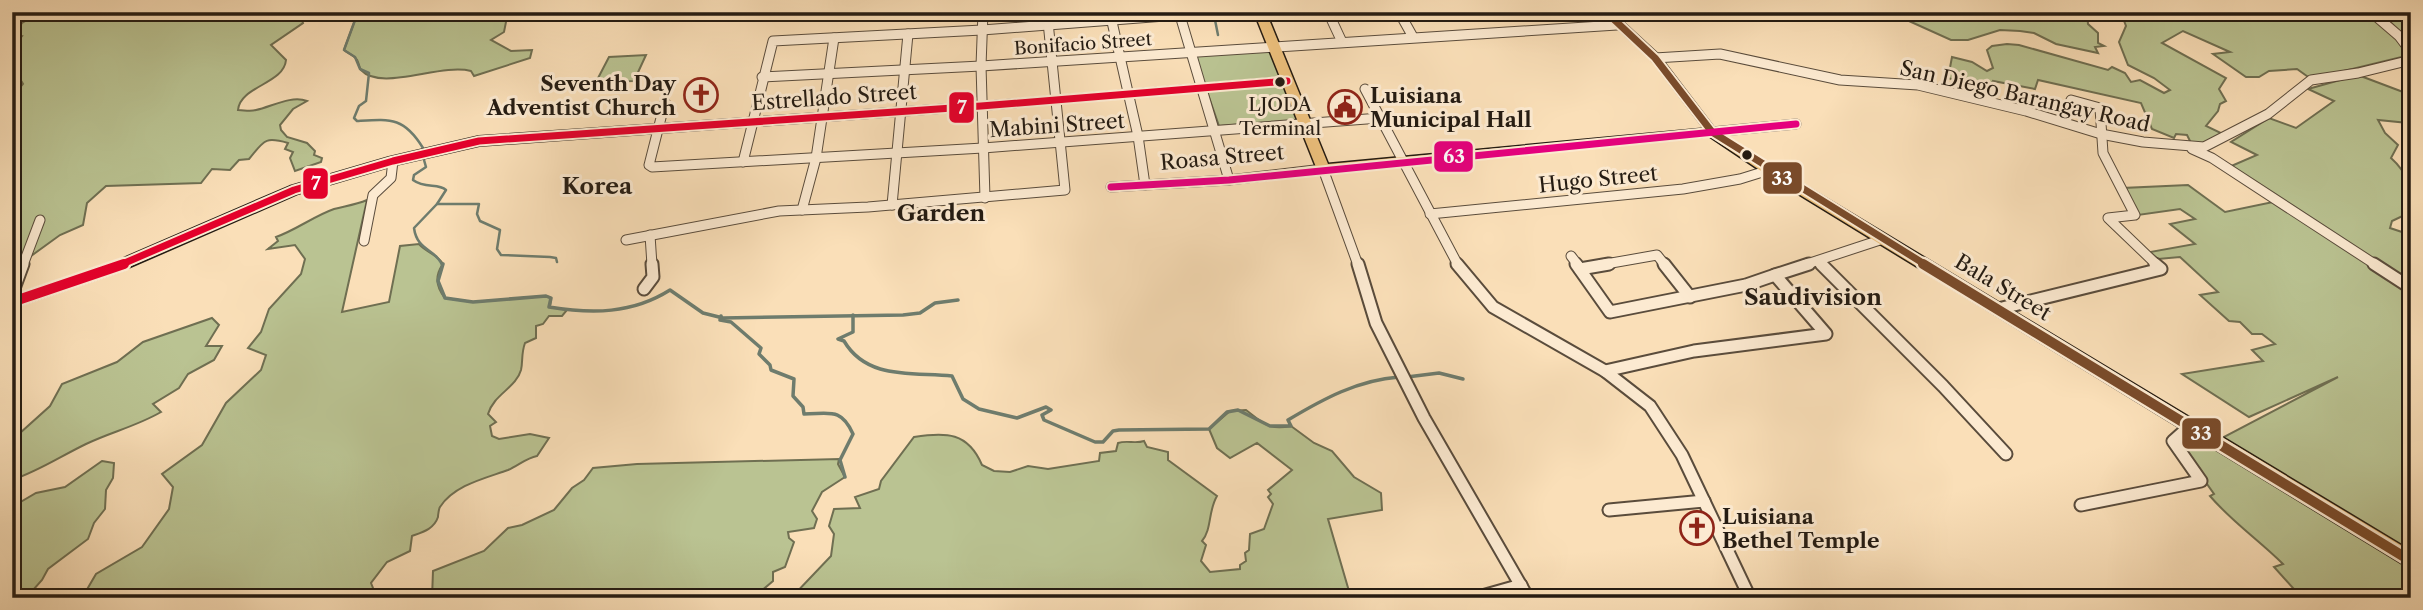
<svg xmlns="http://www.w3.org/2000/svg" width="2423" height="610" font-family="'Libre Caslon Text',serif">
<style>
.green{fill:#bac392;stroke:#6f6f52;stroke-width:2}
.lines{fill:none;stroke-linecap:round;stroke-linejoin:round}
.stream-far1{stroke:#6e7c6d;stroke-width:2.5}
.stream{stroke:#6e7c6d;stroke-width:3.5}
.street-far1-casing{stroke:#5a4c3c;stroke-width:11}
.street-casing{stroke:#5a4c3c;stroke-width:15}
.secondary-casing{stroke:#241b12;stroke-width:4}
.primary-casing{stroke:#241b12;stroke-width:3}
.street-far1{stroke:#fcead1;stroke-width:9}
.street{stroke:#fcead1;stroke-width:11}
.secondary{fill:#fcead1;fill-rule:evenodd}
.primary{fill:#edc07c;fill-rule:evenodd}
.bus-1-far1-casing{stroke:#fcead1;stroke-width:11}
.bus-1-casing{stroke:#fcead1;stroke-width:15}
.bus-2-casing{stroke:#fcead1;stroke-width:11}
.bus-3-far1-casing{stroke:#fcead1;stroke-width:11}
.bus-3-casing{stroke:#fcead1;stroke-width:15}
.bus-1-far1{stroke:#7a4b2a;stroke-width:7}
.bus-1{stroke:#7a4b2a;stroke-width:10}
.bus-2{stroke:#e5007d;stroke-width:7}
.bus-3-far1{stroke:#e4002b;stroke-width:7}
.bus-3{stroke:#e4002b;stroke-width:10}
.bus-dot{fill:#241b12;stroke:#fcead1;stroke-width:2.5}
.labels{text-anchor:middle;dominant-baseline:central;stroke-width:6;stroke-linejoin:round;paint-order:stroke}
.far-street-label{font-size:18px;fill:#241b12;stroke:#fcead1}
.bus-label{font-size:19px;fill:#241b12;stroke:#fcead1}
.poi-label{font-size:21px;font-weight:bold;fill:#241b12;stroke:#fcead1;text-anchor:start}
.street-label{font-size:21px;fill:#241b12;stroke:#fcead1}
.neighbourhood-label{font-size:23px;font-weight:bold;fill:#241b12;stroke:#fcead1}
.line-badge{stroke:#fcead1;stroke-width:2.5}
.badge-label{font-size:19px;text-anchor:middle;font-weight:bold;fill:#fff}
</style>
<rect width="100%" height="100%" fill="#fadfb8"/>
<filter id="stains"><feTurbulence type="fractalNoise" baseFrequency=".00286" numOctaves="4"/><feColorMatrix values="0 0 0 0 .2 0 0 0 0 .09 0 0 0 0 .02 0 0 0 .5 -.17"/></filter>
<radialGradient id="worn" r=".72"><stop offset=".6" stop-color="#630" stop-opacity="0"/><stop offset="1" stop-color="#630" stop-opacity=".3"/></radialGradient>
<g class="green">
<path d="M36,12H160L171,16L288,12L293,13L292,15H300L303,23L271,45L286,60C284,84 240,86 238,110C244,110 250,112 256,110C271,107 291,95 307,101L293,109L280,125L281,130L287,137L307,143L315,151L314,155L322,158L321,162L295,171L290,158L293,152L285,149L288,143C264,136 264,141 249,159L239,160L230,170L212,169L201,183L106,186L87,203L83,225L60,235L20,264L12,266V116L20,108L12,102V97L23,84L17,74L12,73V47L22,36L14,34L22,23L36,15Z"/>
<path d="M358,12H496L507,17L504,32L491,40L511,51L532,50L530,58L474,76L471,71C440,63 381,92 361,70C360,69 358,61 357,60C354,55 349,54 344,50Z"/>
<path d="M1889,12H2087L2088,24L2098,33V43L2104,46L2095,47L2098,53L2056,44L2034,33L2020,31L2000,30L1968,40H1951Z"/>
<path d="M2126,12H2366L2390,32L2410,55L2311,79L2297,69L2269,71L2259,77H2246L2213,54L2230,52L2183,31L2162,43L2226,78L2219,89L2226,101L2220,104L2218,111L2206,126L2225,135L2204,145H2192L2187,135L2176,134L2174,138L2152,129L2141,103L2038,80L2035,89L1993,81L1989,90L1948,78L1952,57L1972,62L1987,71L1993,68L1987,50L1992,46L2007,44L2019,45L2108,70L2112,67L2125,73L2131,82L2140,80L2164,93L2170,90L2154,78L2128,65L2119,42L2126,26L2123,18Z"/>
<path d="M2380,12H2411V44L2382,13Z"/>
<path d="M1270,49L1299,120L1219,126L1194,54Z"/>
<path d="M646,55L634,81L596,82L609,57Z"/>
<path d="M2358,75L2411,95V127L2408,123L2378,120L2385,133L2398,145L2391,158C2409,174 2411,188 2411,212L2392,221L2390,228L2411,235V551L2220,439L2338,377L2249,417L2182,374L2263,361L2252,350L2275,344L2262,334H2252L2240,322L2229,321L2200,295L2218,292L2180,257L2158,259L2150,252L2195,244L2170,224L2195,219L2180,209L2138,215L2123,188L2188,185L2225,212L2278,201L2229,167L2257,155L2231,142L2269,118L2296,128L2334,101L2308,89Z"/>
<path d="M367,200L342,312L389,302L400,246L419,244C426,252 438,255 443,264C435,275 436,287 445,298L473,302L546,296L551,298L550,307L567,310L562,316H549L543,324L536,326V338L525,343C521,354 523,362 521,370C516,388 494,394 488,414L496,422L490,426L492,436L499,439L530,434L549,438L537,456C526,458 518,466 508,470C486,478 454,485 440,507C439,508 438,515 438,517C434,529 423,532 412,536L410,551L387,562L371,583L375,593L372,598H82L96,574L142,547L169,509L173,487L162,474L202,445L226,403L261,370L266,355L248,348L261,332L269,309L301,274L305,259L295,245L268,249L278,241L276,237C296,230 314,216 334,209C345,206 355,205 367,200Z"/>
<path d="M212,318L219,325L206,346H222L214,360L188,374L179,388L153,404L161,412C137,426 111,432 86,444C61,456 39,471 12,480V434L20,433L50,406L62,384L117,362L143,342Z"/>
<path d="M1246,410C1262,422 1268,431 1291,426L1314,443L1332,451L1354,477L1381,493L1382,510L1328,519L1351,598H791L831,556L834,534L829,526L834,509L860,508L855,497L879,489L881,481L914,437C946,432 968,432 982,465L994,471L1010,472L1028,466L1048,469L1099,461L1100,453L1116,451L1118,443C1127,440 1135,444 1144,441L1147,447L1168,452V460L1217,496C1208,511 1212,529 1202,541L1206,545L1201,561L1210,572L1240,569V565L1246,561L1245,553L1249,550L1250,534L1264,529L1273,504L1268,497L1271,494L1268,490L1292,470L1257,443L1230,458L1217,448L1209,429L1230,411Z"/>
<path d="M2192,432L2411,565V598H2302L2274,567L2283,564C2259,540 2232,522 2210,496L2214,494L2178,443Z"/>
<path d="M839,459L838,464L845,477L822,492L812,511L817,519L814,528L788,532L789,538L794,542L785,567L773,572V581L753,598H432L433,571L484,551L508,528L522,525L554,510L572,488L584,480L593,468L637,464Z"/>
<path d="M102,461L114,463L113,478L106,490L105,509L94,523L88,539L48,569L42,580L26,598H12V507L36,493L65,487Z"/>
</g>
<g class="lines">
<g class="stream-far1">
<path d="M358,12L344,50L355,57L360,69L369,73L366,101L359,106L354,118L357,121C391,119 404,117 423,148L421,153"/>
<path d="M1214,15L1218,35"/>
<path d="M424,160L426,167L414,175L413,180C425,189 438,183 446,190L437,204L414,228C417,251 436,249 442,265"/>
<path d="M437,204H479L477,214L480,221L500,230L497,249L501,255L550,257L556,258L557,262"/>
</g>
<g class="stream">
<path d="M443,264L438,281L445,298L473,302L546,296L551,298L549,307C592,314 632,314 670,290L703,313L723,318L903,315L920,313L935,303L958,300"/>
<path d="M853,315V332L838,339L844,341C867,380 912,372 952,376L963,399L979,409L1017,418L1046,407L1051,410L1042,415L1044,420L1095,442H1103L1113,431L1119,430L1209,429L1227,412L1238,410L1270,426H1291L1288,420C1323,399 1358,380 1399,377"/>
<path d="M721,316L720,320L731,322L761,348L759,354L770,365L771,370L794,379L793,396L803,407L804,414C829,414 841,407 853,434L840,460L845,477"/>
<path d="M1407,377L1439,373L1463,379"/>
</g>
<g class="street-far1-casing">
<g id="street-far1">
<path d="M983,12L981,66L985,198"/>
<path d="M1179,12L1229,180"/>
<path d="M1328,12L1342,42"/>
<path d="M1399,12L1413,37"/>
<path d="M1606,12L1655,57L1712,132L1796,124"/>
<path d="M2371,12L2399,36L2411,52"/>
<path d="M1110,13L1138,136L1145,185"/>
<path d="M1655,58L1720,54L1840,80L1918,85L2026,111L2101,134L2143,142L2204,147L2268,114L2311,80L2358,73L2411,60"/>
<path d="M762,77L981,66L1617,25"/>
<path d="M1365,89L1458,265"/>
<path d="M2071,100L2100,108L2103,153L2135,215L2108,218L2157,265"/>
<path d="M665,102L649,165L652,167L983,148L1380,118"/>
<path d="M2192,149L2212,158L2376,265"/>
<path d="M743,162L773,41L982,30L1217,12"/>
<path d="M1111,187L1229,180L1323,169L1358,265"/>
<path d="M892,205L908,34"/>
<path d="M802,210L816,158L834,38"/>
<path d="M1430,214L1683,189L1740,179L1769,170"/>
<path d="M650,235L652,265"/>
<path d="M626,240L779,211L868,207L1065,190L1047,12"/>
<path d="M364,241L373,195L391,178L393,161"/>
<path d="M1571,256L1578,265"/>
<path d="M1818,261L1822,265"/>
<path d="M23,265L40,220"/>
<path d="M1600,265L1657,255L1665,265"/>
<path d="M1804,265L1883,239"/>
</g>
</g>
<g class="street-casing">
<g id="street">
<path d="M1358,264L1376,323L1424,418L1528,598"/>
<path d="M1457,264L1493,307L1605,371L1650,406L1682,455L1750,598"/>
<path d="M1576,264L1610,312L1746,285L1775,275"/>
<path d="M1664,264L1690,297"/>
<path d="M1821,264L1943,386L2006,454"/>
<path d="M2374,264L2411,288"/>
<path d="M1580,269L1609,264"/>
<path d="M644,289L653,277L652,264"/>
<path d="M12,294L23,264"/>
<path d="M1998,309L2161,269L2155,264"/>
<path d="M1605,371L1694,351L1826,334L1775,275L1809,264"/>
<path d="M2081,505L2201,481L2173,441L2191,425"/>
<path d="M1609,510L1704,501"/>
<path d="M1475,598L1521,585"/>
</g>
</g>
<g class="secondary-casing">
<path id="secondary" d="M1287,78L1291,79V83L981,109L479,145L396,164L298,193L124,269L12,307V297L114,263L290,187L389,158L479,137L981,103Z"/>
</g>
<g class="primary-casing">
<path id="primary" d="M1254,12H1266L1328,164L1712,128L1774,167L2411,551V569L1764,173L1709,136L1318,172Z"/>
</g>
<use href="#street-far1" class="street-far1"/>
<use href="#street" class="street"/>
<use href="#secondary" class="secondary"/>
<use href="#primary" class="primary"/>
<g class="bus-1-far1-casing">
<path id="bus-1-far1" d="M1606,12L1655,58L1712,132L1926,265"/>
</g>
<g class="bus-1-casing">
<path id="bus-1" d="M1923,264L2411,561"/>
</g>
<g class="bus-2-casing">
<path id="bus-2" d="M1111,187L1229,180L1796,124"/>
</g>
<g class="bus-3-far1-casing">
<path id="bus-3-far1" d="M120,265L294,190L393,161L479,141L981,106L1287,81"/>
</g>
<g class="bus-3-casing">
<path id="bus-3" d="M12,302L124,264"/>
</g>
<use href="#bus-1-far1" class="bus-1-far1"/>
<use href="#bus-1" class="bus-1"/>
<use href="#bus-2" class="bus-2"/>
<use href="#bus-3-far1" class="bus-3-far1"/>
<use href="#bus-3" class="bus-3"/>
</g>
<defs>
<g id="church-ring" transform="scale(1.75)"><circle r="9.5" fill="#fcead1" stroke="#8f2418" stroke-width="1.5"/><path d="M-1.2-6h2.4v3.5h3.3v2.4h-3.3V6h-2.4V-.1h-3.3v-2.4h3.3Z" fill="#8f2418"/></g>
<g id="civic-ring" transform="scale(1.75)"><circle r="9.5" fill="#fcead1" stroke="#8f2418" stroke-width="1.5"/><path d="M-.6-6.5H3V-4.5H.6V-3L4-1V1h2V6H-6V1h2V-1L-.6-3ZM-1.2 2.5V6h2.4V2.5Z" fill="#8f2418"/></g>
</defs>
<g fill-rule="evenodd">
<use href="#church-ring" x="701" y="95"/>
<use href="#civic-ring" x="1345" y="107"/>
<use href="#church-ring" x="1697" y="528"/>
</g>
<g class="bus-dot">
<circle cx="1280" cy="82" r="6"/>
<circle cx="1747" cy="155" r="6"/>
</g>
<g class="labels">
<g class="far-street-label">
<text transform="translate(1083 44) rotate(-4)">Bonifacio Street</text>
</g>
<g class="bus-label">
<text x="1280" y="104">LJODA<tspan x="1280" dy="24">Terminal</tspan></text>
</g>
<g class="poi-label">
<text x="676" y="83" text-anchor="end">Seventh Day<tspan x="676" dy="24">Adventist Church</tspan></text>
<text x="1370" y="95">Luisiana<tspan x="1370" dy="24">Municipal Hall</tspan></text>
<text x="1722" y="516">Luisiana<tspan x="1722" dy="24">Bethel Temple</tspan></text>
</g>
<g class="street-label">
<text transform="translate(2025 96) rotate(13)">San Diego Barangay Road</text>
<text transform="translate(834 97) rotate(-4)">Estrellado Street</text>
<text transform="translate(1057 125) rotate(-4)">Mabini Street</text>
<text transform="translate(1222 157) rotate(-5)">Roasa Street</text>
<text transform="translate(1598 179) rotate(-6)">Hugo Street</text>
<text transform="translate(2003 287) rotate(31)">Bala Street</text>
</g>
<g class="neighbourhood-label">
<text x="597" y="186">Korea</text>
<text x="941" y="213">Garden</text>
<text x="1813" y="297">Saudivision</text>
</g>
</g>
<g class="line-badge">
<rect x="948" y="91" width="27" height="33" rx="7" fill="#e4002b"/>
<rect x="1433" y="140" width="41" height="33" rx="7" fill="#e5007d"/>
<rect x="1762" y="161" width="41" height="34" rx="7" fill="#7a4b2a"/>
<rect x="302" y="167" width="27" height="33" rx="7" fill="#e4002b"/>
<rect x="2181" y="417" width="41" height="33" rx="7" fill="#7a4b2a"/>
</g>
<g class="badge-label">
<text x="962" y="114">7</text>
<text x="1454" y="163">63</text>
<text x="1782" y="185">33</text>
<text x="316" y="190">7</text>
<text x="2201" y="440">33</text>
</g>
<rect width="2423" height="610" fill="none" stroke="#fadfb8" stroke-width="42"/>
<rect x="14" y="14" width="2395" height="582" fill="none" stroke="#241b12" stroke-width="3.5"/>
<rect x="21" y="21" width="2381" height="568" fill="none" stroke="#241b12" stroke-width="2"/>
<rect width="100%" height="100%" filter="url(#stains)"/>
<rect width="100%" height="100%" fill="url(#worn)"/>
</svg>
